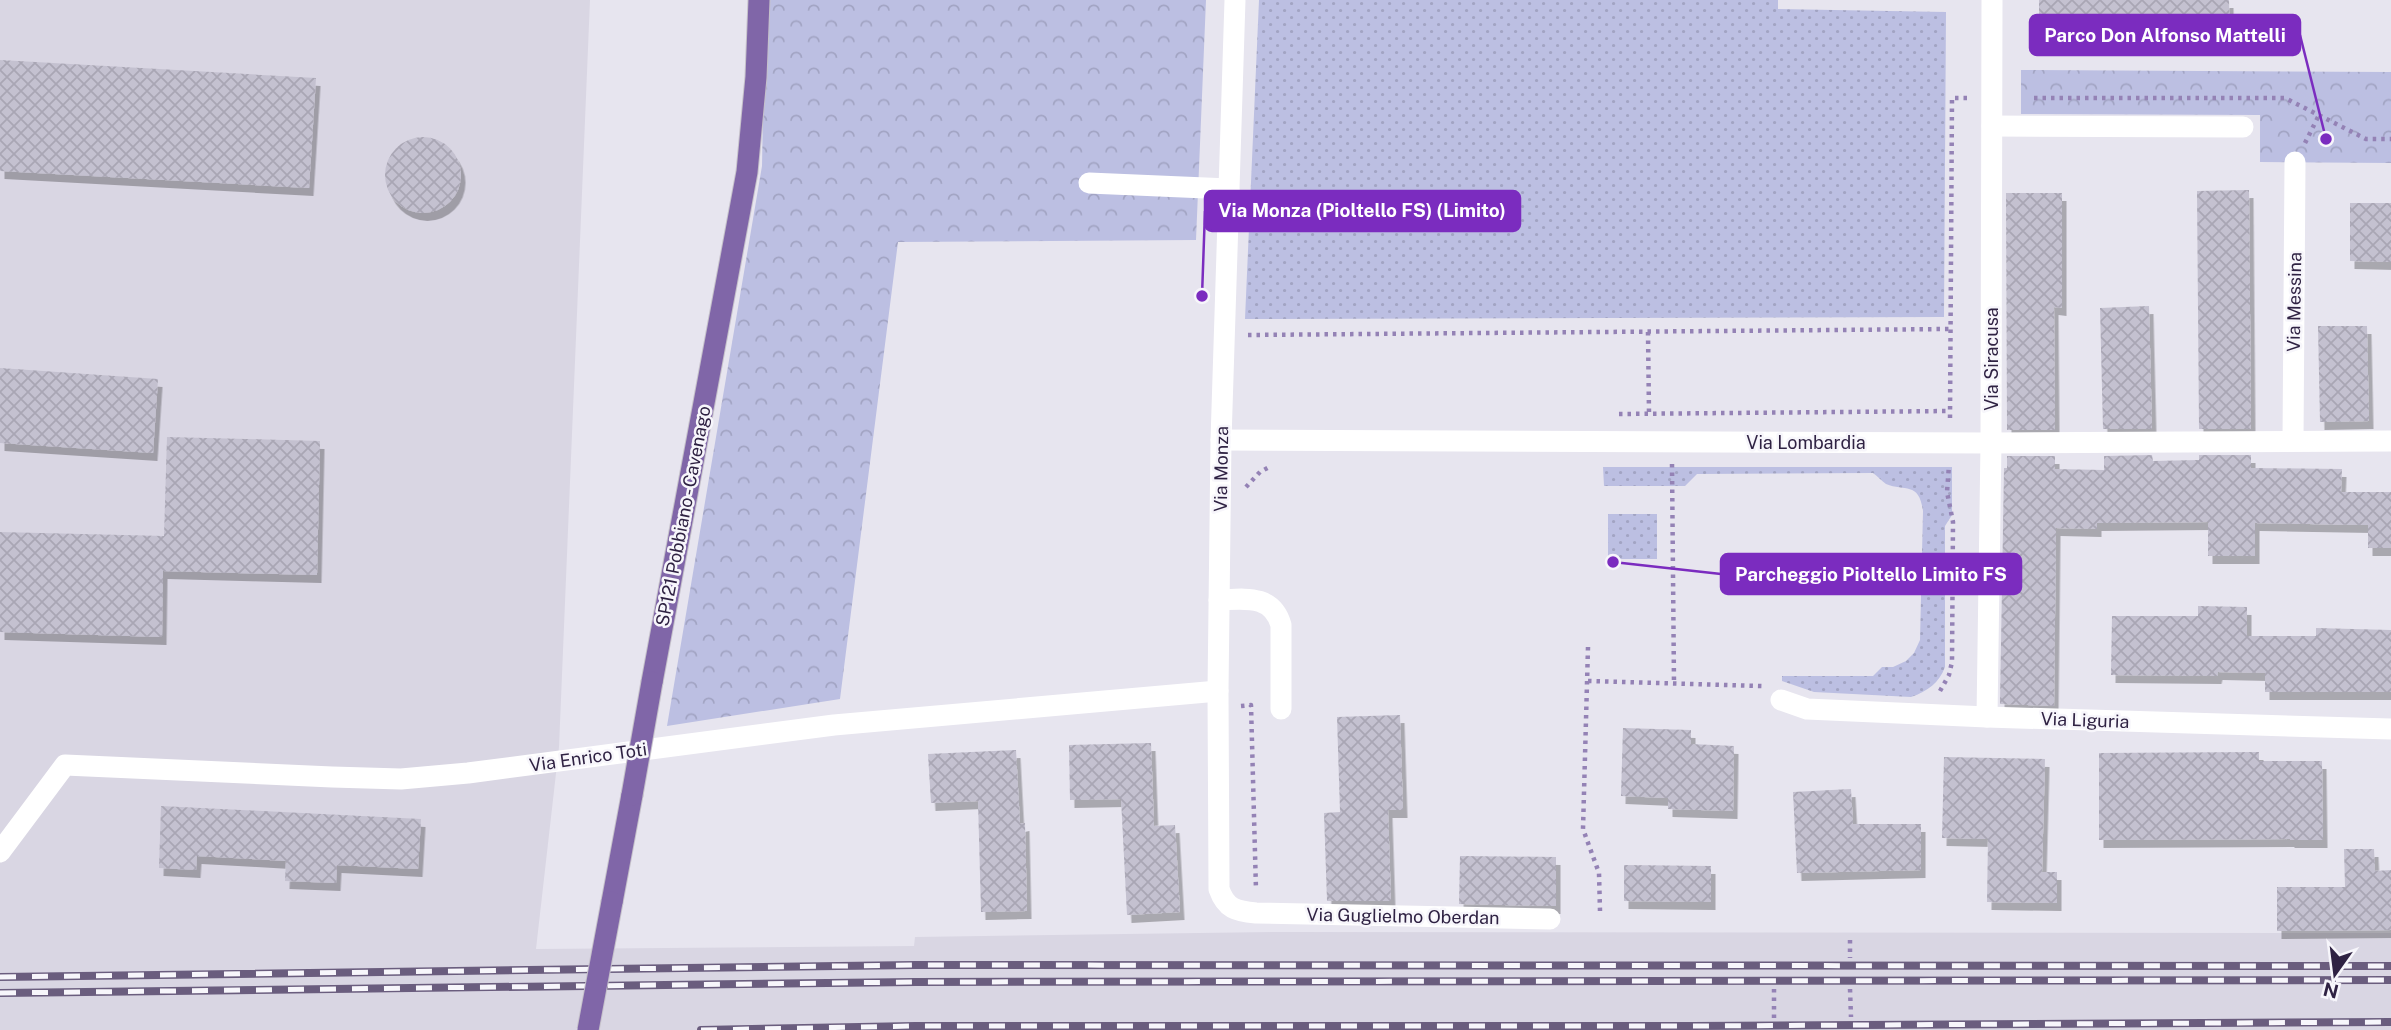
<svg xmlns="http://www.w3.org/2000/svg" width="2391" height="1030" font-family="'Public Sans',sans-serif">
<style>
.built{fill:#d9d6e3}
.grass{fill:url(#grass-dots)}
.forest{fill:url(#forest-crowns)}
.building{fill:url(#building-cross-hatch);filter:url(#shadow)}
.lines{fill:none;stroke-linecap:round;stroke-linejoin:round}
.major-casing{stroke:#c5c1ca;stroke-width:23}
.path{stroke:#9482b5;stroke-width:4.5;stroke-dasharray:3.5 5;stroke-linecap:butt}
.minor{stroke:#fff;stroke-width:21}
.major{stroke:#8066a8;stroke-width:21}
.rail-casing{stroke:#6a5d7e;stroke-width:8}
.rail{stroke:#f7f6fb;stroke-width:5;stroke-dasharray:16;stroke-linecap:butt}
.major-bridge-casing{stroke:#c5c1ca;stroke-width:23;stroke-linecap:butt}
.major-bridge{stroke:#8066a8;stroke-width:21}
.labels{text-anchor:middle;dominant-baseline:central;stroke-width:5;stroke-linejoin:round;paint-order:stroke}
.street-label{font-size:18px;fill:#2f2243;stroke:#f7f6fb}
.leader{fill:none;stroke:#7b2cbf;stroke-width:2.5}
.callout-dot{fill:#7b2cbf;stroke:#f7f6fb;stroke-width:2.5}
.callout{fill:#7b2cbf;stroke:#7b2cbf;stroke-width:2.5}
.callout-label{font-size:19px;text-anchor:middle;font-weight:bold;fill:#fff}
</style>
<defs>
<pattern id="grass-dots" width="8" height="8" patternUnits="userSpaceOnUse" patternTransform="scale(1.75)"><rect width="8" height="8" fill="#bcbfe2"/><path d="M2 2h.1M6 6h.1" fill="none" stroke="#a2a4c3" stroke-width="1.8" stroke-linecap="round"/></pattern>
<pattern id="forest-crowns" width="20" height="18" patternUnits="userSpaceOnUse" patternTransform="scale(1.75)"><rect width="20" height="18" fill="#bcbfe2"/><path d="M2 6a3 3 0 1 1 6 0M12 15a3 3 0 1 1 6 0" fill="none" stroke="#a2a4c3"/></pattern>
<pattern id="building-cross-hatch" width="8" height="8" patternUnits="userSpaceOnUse" patternTransform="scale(1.75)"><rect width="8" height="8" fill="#c4c1d0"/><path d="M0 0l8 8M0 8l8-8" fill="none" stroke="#a9a6b4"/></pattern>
<filter id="shadow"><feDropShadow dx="4.5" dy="8" stdDeviation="0" flood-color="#0004"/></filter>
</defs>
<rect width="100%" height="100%" fill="#e7e5ef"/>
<path class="built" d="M0,0H590L559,747L536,949L914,946L915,937L1279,932L2391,933V1030H0Z"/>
<g class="grass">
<path d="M1259,0H1778V9L1946,12L1944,317L1245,319Z"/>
<path d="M1603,467H1952V515L1945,526V667C1939,683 1928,691 1911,697L1814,692L1782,681V676H1873L1882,667H1893L1906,661L1914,653L1920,640L1923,511C1919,481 1905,492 1886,484C1882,481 1877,476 1873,473L1697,474L1685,486H1604Z"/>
<rect x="1608" y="514" width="49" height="45"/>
</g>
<g class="forest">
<path d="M765,0H1206L1196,240L898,242L840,699L667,726L762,166Z"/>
<path d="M2021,70L2391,72V163L2260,162V115L2021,114Z"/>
</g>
<g class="building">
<path d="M2039,0H2229L2230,41L2039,44Z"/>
<path d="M0,60L316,78L309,188L0,171Z"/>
<circle cx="423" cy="175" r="38"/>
<path d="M2249,190L2251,429H2199L2197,191Z"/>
<path d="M2006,193H2062V308L2054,307L2055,430H2007Z"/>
<path d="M2350,203H2391V262L2350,261Z"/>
<path d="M2149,306L2152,429H2103L2100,308Z"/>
<path d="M2318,326H2367L2369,421L2320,422Z"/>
<path d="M0,368L158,379L153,453L0,443Z"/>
<path d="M167,437L320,441L317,575L163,571L162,637L0,632V532L164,536Z"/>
<path d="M2152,455L2153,461L2199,460V455H2251V468L2342,469L2341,492H2391V548H2368V525L2255,523V556H2208V522L2097,523V529L2056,528L2054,706L2000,704L2004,468H2007V456H2055V469L2104,470V456Z"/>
<path d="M2198,606L2247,607V636H2316V628L2391,630V692H2265V673L2218,672L2217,676L2111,675L2112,616H2198Z"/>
<path d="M1400,715L1403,810H1388L1391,901H1327L1324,813L1340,812L1337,717Z"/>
<path d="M1623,728L1691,730V744L1734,746L1733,811L1668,809V798L1621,796Z"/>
<path d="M1151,743L1154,826L1175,825L1180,912L1127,915L1121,799L1070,800L1069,745Z"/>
<path d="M1016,750L1020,824L1025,823L1027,911L981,912L978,801L931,803L928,754Z"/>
<path d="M2259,752V761H2322L2323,840H2290V839L2099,840V753Z"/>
<path d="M1944,757L2045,759L2042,872H2057V903L1987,902L1988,839L1942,838Z"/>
<path d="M1851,789L1853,824H1921V870L1797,873L1793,792Z"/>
<path d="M161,806L421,819L418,869L337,865L336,883L285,881L286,861L197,856L196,870L159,868Z"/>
<path d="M2344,849H2374L2375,871L2391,870V930L2277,931V887H2345Z"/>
<path d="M1460,856L1556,857V906L1459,904Z"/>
<path d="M1624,865L1711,866V902L1624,901Z"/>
</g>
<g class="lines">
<g class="major-casing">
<g id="major">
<path d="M652,682L747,172L756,77L759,0"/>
<path d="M612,902L632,795"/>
</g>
</g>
<g class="path">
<path d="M2034,98H2285L2366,139H2391"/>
<path d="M2305,143L2319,115"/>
<path d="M1648,332L1649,413"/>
<path d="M1248,335L1950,329"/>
<path d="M1619,414L1950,411"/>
<path d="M1950,418L1952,98H1969"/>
<path d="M1672,464L1674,684"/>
<path d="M1246,487L1260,472L1271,466"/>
<path d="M1588,647L1583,829L1599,873L1600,911"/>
<path d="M1588,681L1762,686"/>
<path d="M1940,691L1949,675L1952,662L1953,522L1947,492L1949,465"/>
<path d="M1241,706L1251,705L1256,890"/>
<path d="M1850,940V958"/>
<path d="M1774,989V1018"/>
<path d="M1850,989L1851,1017"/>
</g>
<g class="minor">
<path d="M1235,0L1221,440L1218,691L1219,889C1226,909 1236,911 1256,913L1550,919"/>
<path d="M1992,126L2243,127"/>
<path d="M1089,183L1229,189"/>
<path d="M1221,440L1991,443L2391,441"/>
<path d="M2293,441L2295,162"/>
<path d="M1219,600C1245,599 1272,594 1281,625V709"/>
<path d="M1781,700L1807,709L1987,717L2391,729"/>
<path d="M1987,717L1991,443L1992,0"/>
<path d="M0,852L65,765L332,777L401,779L468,773L834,725L1218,691"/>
</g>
<use href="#major" class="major"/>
<g class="rail-casing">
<g id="rail">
<path d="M0,977L915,965L2391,966"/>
<path d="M0,993L915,982L2391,980"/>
<path d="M701,1030L915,1026H1692L2391,1022"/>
</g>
</g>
<use href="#rail" class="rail"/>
<g class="major-bridge-casing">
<g id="major-bridge">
<path d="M632,795L652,682"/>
<path d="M588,1030L612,902"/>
</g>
</g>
<use href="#major-bridge" class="major-bridge"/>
</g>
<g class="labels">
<g class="street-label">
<text transform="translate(2294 302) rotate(-89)">Via Messina</text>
<text transform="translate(1991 359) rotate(-90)">Via Siracusa</text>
<text x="1806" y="442">Via Lombardia</text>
<text transform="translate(1221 469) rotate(-89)">Via Monza</text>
<text transform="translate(683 516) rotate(-79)">SP121 Pobbiano - Cavenago</text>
<text transform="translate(2085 720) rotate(2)">Via Liguria</text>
<text transform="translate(588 757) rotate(-8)">Via Enrico Toti</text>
<text transform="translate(1403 916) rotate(1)">Via Guglielmo Oberdan</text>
</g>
</g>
<path class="leader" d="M2326 139L2300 35M1202 296L1205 211M1613 562L1721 574"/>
<g class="callout-dot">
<circle cx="2326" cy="139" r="7"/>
<circle cx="1202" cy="296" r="7"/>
<circle cx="1613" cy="562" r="7"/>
</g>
<g class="callout">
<rect x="2030" y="15" width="270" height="40" rx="7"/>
<rect x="1205" y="191" width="315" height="40" rx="7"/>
<rect x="1721" y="554" width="300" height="40" rx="7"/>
</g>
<g class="callout-label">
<text x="2165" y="42">Parco Don Alfonso Mattelli</text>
<text x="1362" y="217">Via Monza (Pioltello FS) (Limito)</text>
<text x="1871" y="581">Parcheggio Pioltello Limito FS</text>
</g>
<g transform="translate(2335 974) rotate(194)" stroke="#f7f6fb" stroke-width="5" paint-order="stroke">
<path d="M0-5L12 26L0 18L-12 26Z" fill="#2f2243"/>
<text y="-10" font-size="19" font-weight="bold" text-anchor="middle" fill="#2f2243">N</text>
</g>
</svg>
